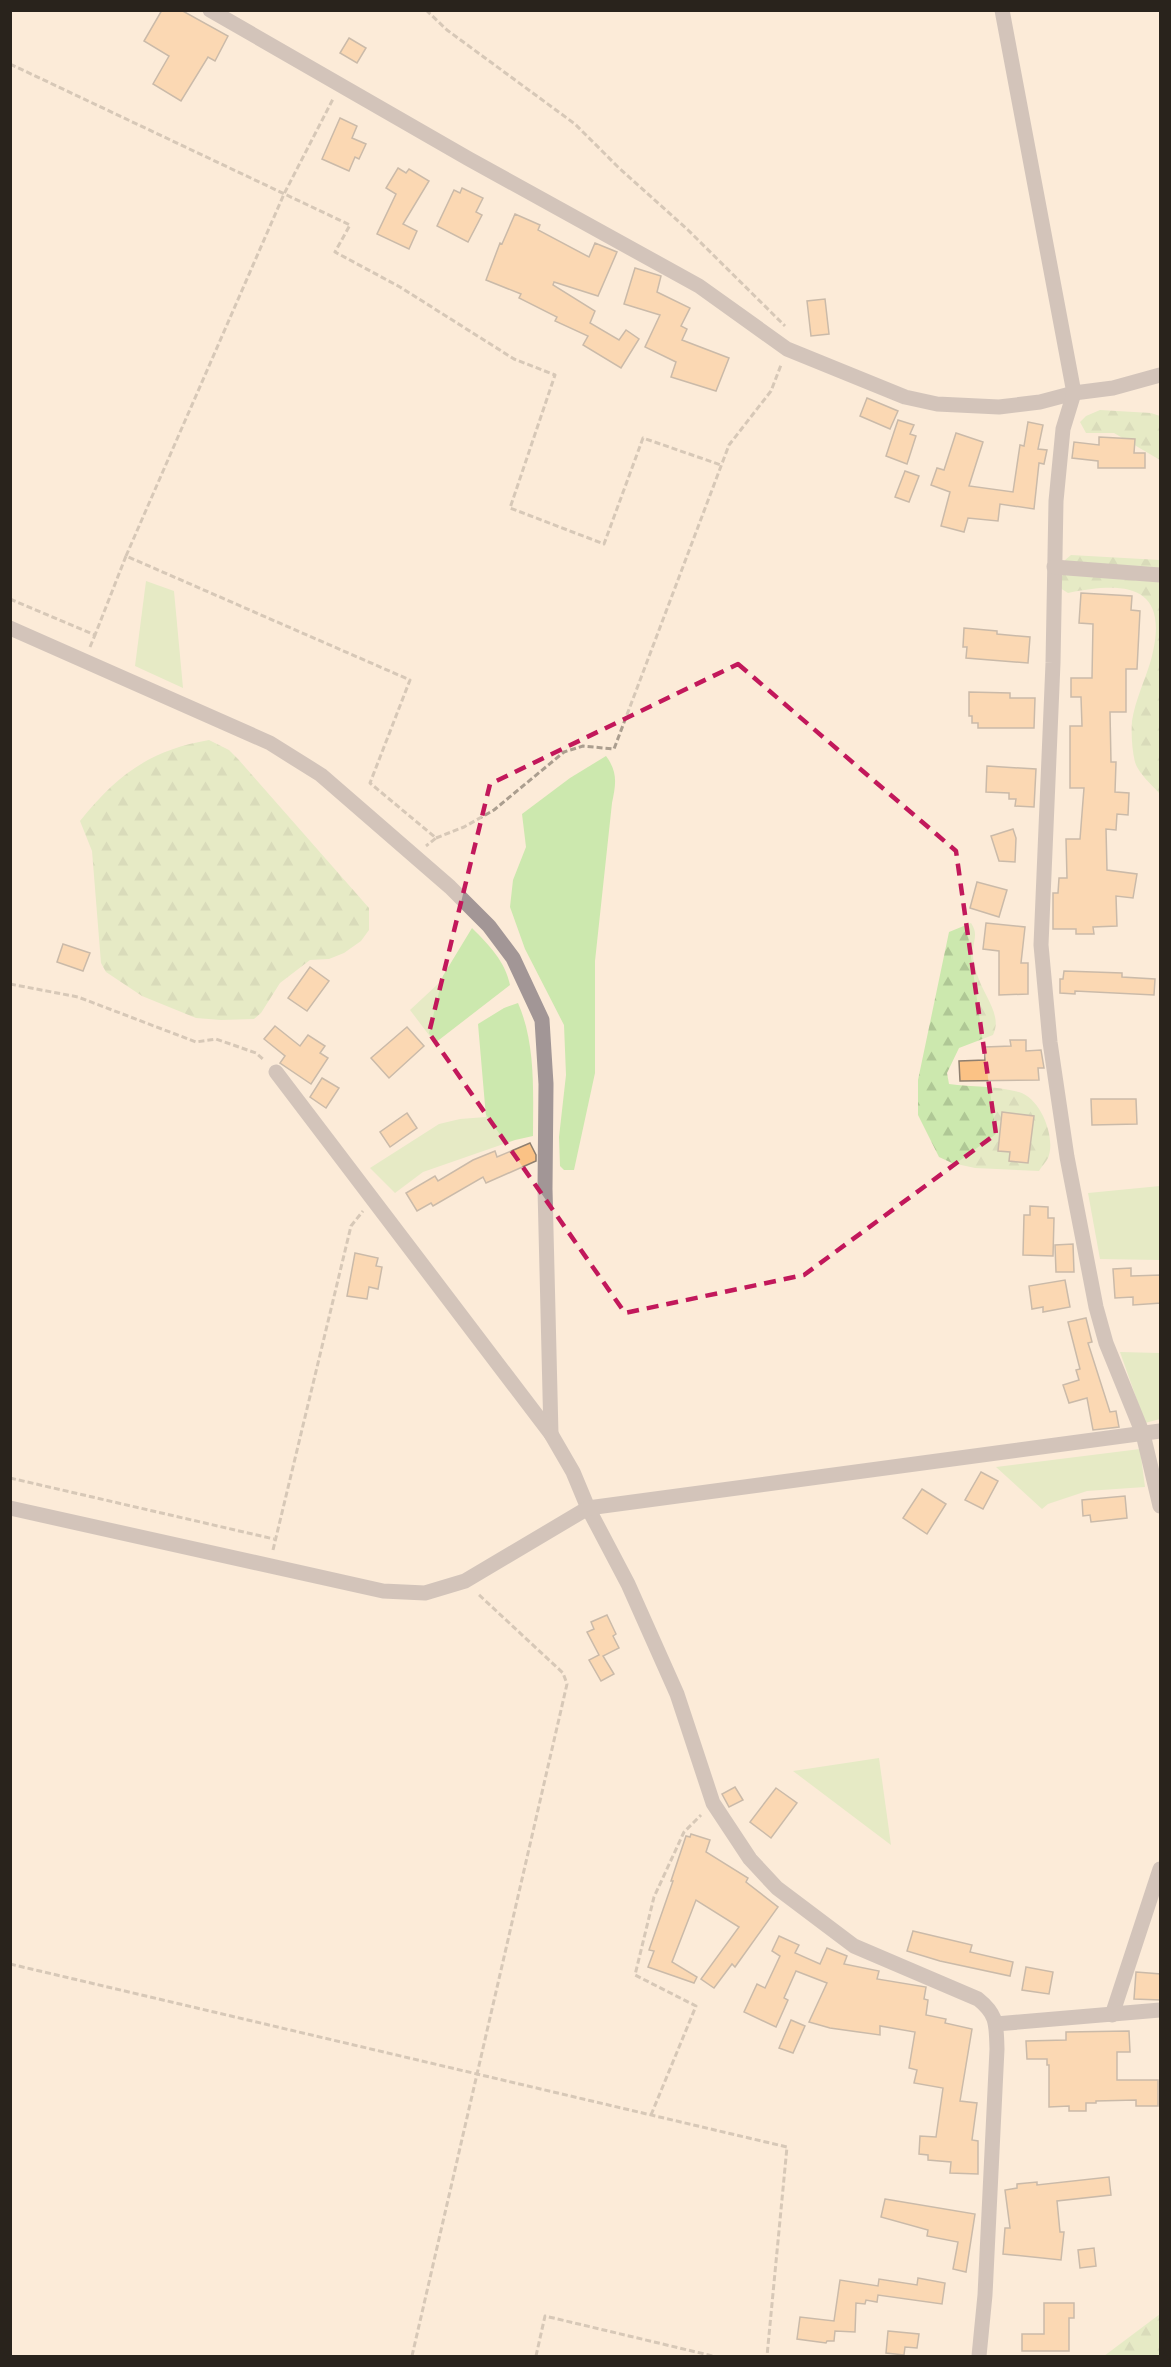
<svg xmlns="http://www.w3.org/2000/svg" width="1171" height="2367" font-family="'Fira Sans',sans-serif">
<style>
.grass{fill:#cce8ae}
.forest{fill:url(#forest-firs)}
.building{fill:#fbc285;stroke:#8f7f6f;stroke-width:1.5}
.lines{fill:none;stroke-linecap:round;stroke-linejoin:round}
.path{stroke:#ab9e8f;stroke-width:3;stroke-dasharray:6 3;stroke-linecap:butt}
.street{stroke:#a29696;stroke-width:15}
.marked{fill:none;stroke:#c2185b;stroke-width:4.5;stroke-dasharray:12 8;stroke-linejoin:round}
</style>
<defs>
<pattern id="forest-firs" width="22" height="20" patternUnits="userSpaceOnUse" patternTransform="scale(1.5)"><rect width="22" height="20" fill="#cce8ae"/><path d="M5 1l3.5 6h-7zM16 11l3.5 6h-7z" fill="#afc795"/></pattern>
</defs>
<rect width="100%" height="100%" fill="#fcebd8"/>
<g class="grass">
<path d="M146,581L174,591L183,688L135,666Z"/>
<path d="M606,756C618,772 616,784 612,803L595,961V1073L574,1170H564L560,1166L559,1137L566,1075L564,1025L525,949L510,907L513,880L526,847L522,814L570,778Z"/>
<path d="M472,928C489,945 505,961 510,985L435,1043L410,1010L438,984Z"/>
<path d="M518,1003C536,1044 533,1092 533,1136L515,1140L423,1172L395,1193L370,1168L439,1124L460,1119L486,1117L478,1024L504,1008Z"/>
<path d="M1160,1186V1260L1100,1259L1088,1193Z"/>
<path d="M1120,1352L1160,1353V1419L1145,1423Z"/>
<path d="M1140,1449L1145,1487L1087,1491L1048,1504L1042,1509L996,1467Z"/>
<path d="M879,1758L891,1845L793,1771Z"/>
</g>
<g class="forest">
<path d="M1100,410L1151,413L1160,416V460L1114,433H1086L1080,422L1086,416Z"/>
<path d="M1071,555L1160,560V794C1153,786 1138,773 1135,762C1132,750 1131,734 1132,721C1135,701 1145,680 1151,660C1171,585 1127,581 1068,593L1060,588L1065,560Z"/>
<path d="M209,740L229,750L238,759L369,908V930L361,941L344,953L329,959L310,960L280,983L261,1013L254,1019L221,1020L196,1018L142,996L106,972L101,963L92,851L80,821C117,775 150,750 209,740Z"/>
<path d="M971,923C978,933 974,939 973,950C972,958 975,966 977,974C983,995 1003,1015 993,1035L959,1048L947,1073L949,1084C972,1087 997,1086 1019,1092C1040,1098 1055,1135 1049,1155C1048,1160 1042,1166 1039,1171L975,1168L952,1163L939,1157L918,1115V1080L949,932Z"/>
<path d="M1160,2314V2356H1104Z"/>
</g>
<g class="building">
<path d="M162,10H181L228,36L215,61L208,57L181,101L153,84L169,56L144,41Z"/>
<path d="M349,38L366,48L357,63L340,53Z"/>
<path d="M340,118L357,126L352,138L366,144L359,159L355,157L349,171L322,159Z"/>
<path d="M398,168L406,173L409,169L429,181L403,224L417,231L409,249L377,234L396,194L386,188Z"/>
<path d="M462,188L483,198L476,212L482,215L468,242L437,226L454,190L460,193Z"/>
<path d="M515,214L540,225L538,230L589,257L595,243L617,252L598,296L554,282L553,285L595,311L590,323L619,340L626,330L639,339L621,368L583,345L588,336L555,321L557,317L519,298L521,294L486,280L500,243L502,244Z"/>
<path d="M635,268L661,276L657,292L690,308L681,326L687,329L682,340L729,358L716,391L671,377L676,362L645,347L660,315L624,304Z"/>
<path d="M825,299L829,334L811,336L807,301Z"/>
<path d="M867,398L898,411L890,429L860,416Z"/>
<path d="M898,420L914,425L910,434L916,436L907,464L886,456Z"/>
<path d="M1028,422L1043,425L1038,449L1047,450L1044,464L1039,463L1034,509L1000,504L998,521L968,518L964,532L941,526L950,492L931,485L937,468L944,470L956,433L983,442L969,486L1013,492L1020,445L1024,446Z"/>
<path d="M1099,437L1135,439L1134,453H1145V468H1098V461L1072,458L1074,442L1099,445Z"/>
<path d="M905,471L919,476L909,502L895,497Z"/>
<path d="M1081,593L1132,596L1131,610L1140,611L1137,669H1126V712H1110L1111,762H1116L1115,792L1129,793L1128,815L1117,814L1116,830L1106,829L1107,870L1137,874L1133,898L1116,896L1117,926L1093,927L1094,934H1076V929H1053V893H1058L1059,878H1067L1066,839H1080L1084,788H1070V726H1082L1081,697H1071V678H1092L1093,624L1079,623Z"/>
<path d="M964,628L997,631V634L1030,637L1028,663L966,658L967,647H963Z"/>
<path d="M969,692L1010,693V698H1035L1034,728H978V723H972V716H969Z"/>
<path d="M987,766L1036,769L1034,807L1015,806L1016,799H1009V793L986,792Z"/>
<path d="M1013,829L1016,838L1015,862L999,861L991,836Z"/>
<path d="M977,882L1007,890L999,917L970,908Z"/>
<path d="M986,923L1025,927L1021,963H1028V994L999,995V951L983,949Z"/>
<path d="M63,944L90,953L83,971L57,962Z"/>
<path d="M310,967L329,981L307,1011L288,998Z"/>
<path d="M1064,971L1122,973V977L1155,979L1154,995L1075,991V994L1060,993V979H1063Z"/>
<path d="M275,1026L300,1046L308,1035L325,1046L320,1053L328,1058L311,1084L280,1063L285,1056L264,1039Z"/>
<path d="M407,1027L424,1046L389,1078L371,1058Z"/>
<path d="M1010,1040H1026V1051L1041,1050L1044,1068H1038L1039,1080L960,1081L959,1061L985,1060V1047L1011,1046Z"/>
<path d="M322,1078L339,1088L326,1108L310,1097Z"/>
<path d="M1091,1099H1136L1137,1124L1092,1125Z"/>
<path d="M1002,1112L1034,1116L1028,1163L1009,1161L1010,1152L998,1151Z"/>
<path d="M407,1113L417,1128L390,1147L380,1132Z"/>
<path d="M530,1143L536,1155V1161L486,1183L483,1177L433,1206L431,1203L417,1211L406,1193L435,1176L438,1181L473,1160L495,1151L497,1157Z"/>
<path d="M1030,1206L1048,1207V1218H1054L1053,1256L1023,1255L1024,1215H1030Z"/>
<path d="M1073,1244L1074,1272H1056L1055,1245Z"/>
<path d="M355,1253L378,1258L376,1266L382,1267L378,1289L369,1287L367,1299L347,1296Z"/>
<path d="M1131,1268V1276L1161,1275V1303L1133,1305V1297L1115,1298L1113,1269Z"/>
<path d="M1065,1280L1070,1307L1043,1312V1307L1032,1309L1029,1286Z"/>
<path d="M1086,1318L1092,1342L1088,1343L1110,1412L1116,1411L1119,1427L1093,1430L1087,1398L1069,1403L1063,1385L1079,1380L1076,1370L1080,1369L1068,1322Z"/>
<path d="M981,1472L998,1481L983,1509L965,1500Z"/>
<path d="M922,1489L946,1504L927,1534L903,1518Z"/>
<path d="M1125,1496L1127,1518L1091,1522L1090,1515L1083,1516L1082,1500Z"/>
<path d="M607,1615L616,1634L613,1636L619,1648L603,1656L614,1674L601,1681L589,1660L599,1655L587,1632L594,1629L591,1622Z"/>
<path d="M735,1787L743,1800L729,1807L722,1794Z"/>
<path d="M776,1788L797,1803L771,1838L750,1822Z"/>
<path d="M691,1834L710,1840L706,1852L748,1878L746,1882L778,1907L735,1967L732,1964L714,1988L701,1979L739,1927L696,1900L672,1962L697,1977L694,1983L648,1967L654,1951L649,1950L673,1881H671L686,1836L690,1837Z"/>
<path d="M913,1931L972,1945L970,1952L1013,1962L1010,1976L940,1961L907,1951Z"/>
<path d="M779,1936L799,1945L795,1953L820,1964L827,1948L847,1956L844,1964L879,1971L877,1979L926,1987L924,1999L928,2000L926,2015L946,2019L945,2023L972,2029L960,2101L977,2103L972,2140L978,2141V2174L950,2173L951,2162L928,2160V2155L919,2154L920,2136L936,2137L943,2088L914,2083L917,2070L909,2068L915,2032L880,2026V2035L830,2028L809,2022L827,1983L796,1971L784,1998L788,2000L776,2027L744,2012L757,1984L765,1988L780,1956L772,1951Z"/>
<path d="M1026,1967L1053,1972L1049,1994L1022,1990Z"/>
<path d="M1136,1972L1161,1974V2000L1134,1999Z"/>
<path d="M791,2020L805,2026L793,2053L779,2048Z"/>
<path d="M1129,2031L1130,2052H1117V2080H1158V2106H1136V2100L1096,2101V2103H1086V2111H1069V2106L1049,2107V2065H1047V2059H1027L1026,2041L1066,2040V2032Z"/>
<path d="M1109,2177L1111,2195L1057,2201L1060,2232H1064L1061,2260L1003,2254L1005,2228H1010L1005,2190L1017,2188V2184L1037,2182V2185Z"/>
<path d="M885,2199L975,2214L966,2272L953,2269L958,2242L927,2236L928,2230L881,2217Z"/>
<path d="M1094,2248L1096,2266L1080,2268L1078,2250Z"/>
<path d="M918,2278L945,2283L942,2304L878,2295L877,2302L866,2300L865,2304L856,2303L855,2332L835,2331L834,2341H827L826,2343L797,2339L800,2317L834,2321L840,2280L878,2286L879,2279L917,2285Z"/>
<path d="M1044,2303H1074V2318H1069V2351H1022V2334H1044Z"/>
<path d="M888,2331L919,2334L917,2348L905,2347L904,2355L886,2353Z"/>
</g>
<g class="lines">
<g class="path">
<path d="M426,10L447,30L575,124L618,167L688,230L785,326"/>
<path d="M10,64L350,225L335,252L400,287L514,359L555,375L510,508L604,544L643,438L721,465"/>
<path d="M126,556L284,194L333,99"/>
<path d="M10,599L95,635L126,556L410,680L370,783L436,838L426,846"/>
<path d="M90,647L95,635"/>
<path d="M436,838L464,827L494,810L564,752L583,746L614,749L729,445L771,391L781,365"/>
<path d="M10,984L78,997L196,1042L216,1039L256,1053L264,1060"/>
<path d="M10,1478L274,1539"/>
<path d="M273,1550L351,1226L363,1211"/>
<path d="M10,1964L787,2147L767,2356"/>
<path d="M651,2115L696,2006L635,1975L654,1897L684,1832L701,1815"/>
<path d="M412,2356L567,1684L563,1673L477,1593"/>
<path d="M536,2356L545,2316L713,2356"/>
</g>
<g class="street">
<path d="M210,10L469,159L699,286L787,349L905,397L937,404L999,407L1040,402L1074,393L1113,388L1160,375"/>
<path d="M1002,10L1074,393L1063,429L1056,501L1053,663L1041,945L1050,1042L1067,1157L1096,1307L1106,1343L1143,1434L1160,1506"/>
<path d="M1054,567L1160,575"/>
<path d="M10,628L270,743L321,775L450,887L489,926L513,958L542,1020L546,1084L545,1189L551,1434"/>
<path d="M276,1072L551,1434L573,1472L588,1508L628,1584L677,1694L713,1803L750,1859L777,1888L854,1946L978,1999C998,2015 996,2025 997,2049L985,2295L979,2356"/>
<path d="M10,1508L383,1591L425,1593L465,1581L588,1508L1160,1431"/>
<path d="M1112,2015L1160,1869"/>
<path d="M996,2024L1160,2010"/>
</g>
</g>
<path d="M0 0H1171V2367H0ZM738,664L956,851L996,1134L804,1275L625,1313L429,1033L490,784Z" fill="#fcebd8" fill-opacity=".55" fill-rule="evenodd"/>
<path class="marked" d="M738,664L956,851L996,1134L804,1275L625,1313L429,1033L490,784Z"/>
<rect width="1171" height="2367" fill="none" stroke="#29231c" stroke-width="24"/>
</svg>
